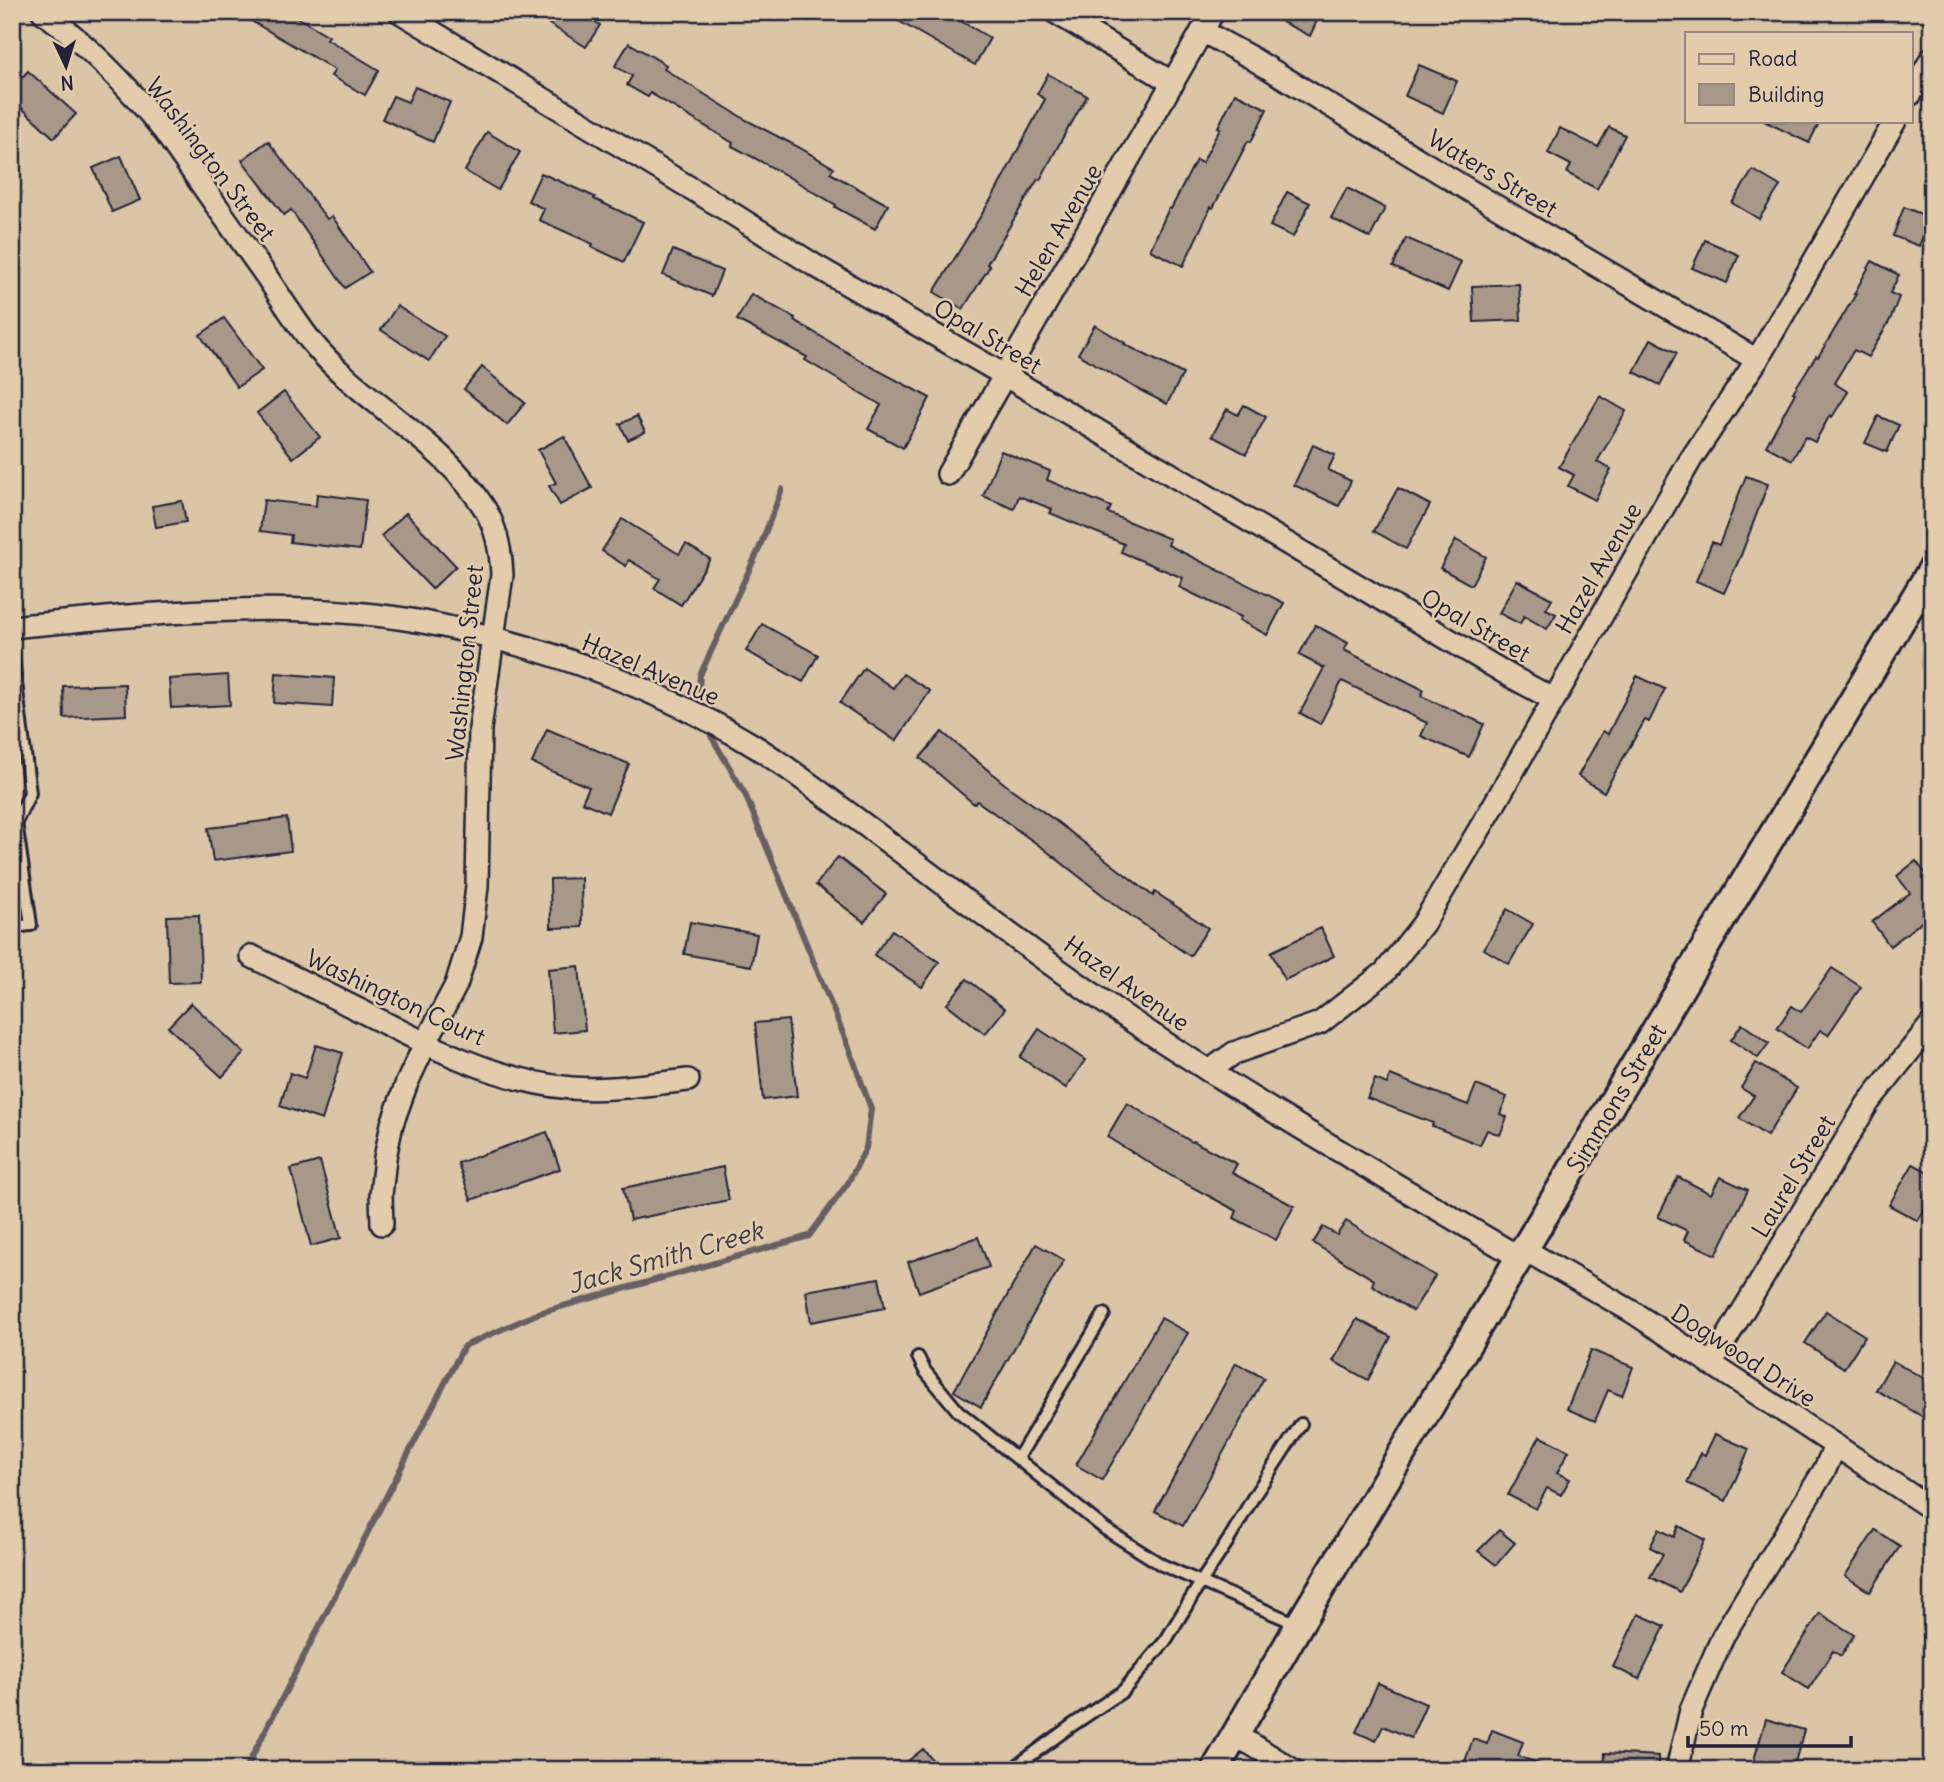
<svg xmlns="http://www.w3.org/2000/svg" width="1944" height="1782" font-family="Delius,sans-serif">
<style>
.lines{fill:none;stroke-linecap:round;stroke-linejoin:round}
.stream{stroke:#685f64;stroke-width:6}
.building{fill:#a79889;stroke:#22223b;stroke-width:2}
.service-casing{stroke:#22223b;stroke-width:16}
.minor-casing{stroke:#22223b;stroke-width:26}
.tertiary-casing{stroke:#22223b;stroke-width:32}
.service{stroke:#e3ccac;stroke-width:10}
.minor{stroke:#e3ccac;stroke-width:21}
.tertiary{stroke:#e3ccac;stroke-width:26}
.labels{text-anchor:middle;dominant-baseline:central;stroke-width:5;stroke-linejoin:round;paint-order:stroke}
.street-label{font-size:24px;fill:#22223b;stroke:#e3ccac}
.water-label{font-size:26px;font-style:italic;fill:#3f3c4c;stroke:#e3ccac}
</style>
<rect width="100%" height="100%" fill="#dbc5a7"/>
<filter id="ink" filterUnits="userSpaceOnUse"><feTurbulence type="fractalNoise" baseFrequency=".0143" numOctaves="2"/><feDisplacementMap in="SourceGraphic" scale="14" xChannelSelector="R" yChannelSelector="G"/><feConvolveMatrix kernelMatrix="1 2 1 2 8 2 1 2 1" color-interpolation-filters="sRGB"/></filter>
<g filter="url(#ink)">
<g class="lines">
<g class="stream">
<path d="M699,689L700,675L759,549L782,489"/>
<path d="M245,1770L464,1346L539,1313L809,1236L848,1183L866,1148L871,1109L851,1053L745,794L711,736"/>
</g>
</g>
<g class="building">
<path d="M236,12H288L329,36L327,39L379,70L365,95L331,76L335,70Z"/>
<path d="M557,12H579L600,25L586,47L549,24Z"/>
<path d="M883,12H945L990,38L975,65Z"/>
<path d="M1262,12H1321L1310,36Z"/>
<path d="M629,43L666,65L664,69L746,120L800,148L834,168L830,173L888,205L875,229L835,207L836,205L775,169L732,146L733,143L650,93L648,97L627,85L632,76L615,66Z"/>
<path d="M1419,65L1457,81L1443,113L1405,96Z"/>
<path d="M28,71L76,114L54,138L12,99V88Z"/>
<path d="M1048,74L1087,96L1070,126H1069L1040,180L1038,179L987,264L990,266L963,309L934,292L996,191L1045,99L1037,94Z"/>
<path d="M415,87L450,102L433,142L382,119L393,96L408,102Z"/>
<path d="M1235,93L1267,109L1251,142L1248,141L1213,208L1211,207L1183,266L1150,250L1169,208L1171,209L1196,160L1202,163L1220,128L1218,127Z"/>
<path d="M1764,121H1820L1809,143Z"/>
<path d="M1609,127L1625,135L1597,189L1567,173L1571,165L1548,153L1560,128L1598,147Z"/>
<path d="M487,132L520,152L498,190L465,171Z"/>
<path d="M268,141L327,219L332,216L370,272L345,288L291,210L284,215L242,160Z"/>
<path d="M121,156L140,200L112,212L93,168Z"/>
<path d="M1753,170L1780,186L1759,219L1732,203Z"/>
<path d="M541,173L595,197L594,199L643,222L624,262L592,247L593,244L539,220L544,209L528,201Z"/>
<path d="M1347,188L1385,208L1370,238L1331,218Z"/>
<path d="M1287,192L1310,203L1293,237L1270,226Z"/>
<path d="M1904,207L1931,218L1919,246L1893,236Z"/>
<path d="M1406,238L1461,262L1448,291L1393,267Z"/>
<path d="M1705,240L1739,255L1727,283L1692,268Z"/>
<path d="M673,250L722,271L712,296L663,275Z"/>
<path d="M1872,261L1899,275L1890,293L1899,297L1890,320L1868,357L1854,350L1834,383L1848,392L1832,417L1830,415L1815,442L1805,437L1792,460L1766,446L1795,393L1793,392L1816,356L1818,357L1856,294H1854Z"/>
<path d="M1519,284L1521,320L1474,322L1472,286Z"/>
<path d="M751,294L795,318L794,320L868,365L930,398L903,448L868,429L881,405L805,360L807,357L737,320Z"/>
<path d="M397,306L445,336L429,361L381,330Z"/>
<path d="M224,318L262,370L237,387L200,335Z"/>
<path d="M1095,325L1125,343L1124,344L1183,374L1167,404L1136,388L1078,354Z"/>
<path d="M1651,339L1677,353L1660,385L1634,372Z"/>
<path d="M482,367L525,403L507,425L464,389Z"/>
<path d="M284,392L320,437L293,458L257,413Z"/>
<path d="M1600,396L1626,411L1597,462L1611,469L1595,500L1568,486L1574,475L1559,467Z"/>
<path d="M1244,405L1266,417L1246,454L1212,436L1227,409L1238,415Z"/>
<path d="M637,416L645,432L628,440L620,424Z"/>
<path d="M1878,416L1899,425L1887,452L1865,443Z"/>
<path d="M564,436L592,488L560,505L549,486L556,483L538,450Z"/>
<path d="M1313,445L1335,455L1328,470L1351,481L1339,506L1294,485Z"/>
<path d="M1001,451L1050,471L1047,480L1111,507L1108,513L1170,539L1168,545L1284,603L1267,635L1239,620L1241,617L1179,587L1183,578L1121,552L1124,544L1050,513L1052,509L1019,496L1014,509L983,496Z"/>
<path d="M1746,476L1768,484L1741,555L1724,593L1696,581L1712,542L1719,545Z"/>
<path d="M1398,488L1430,505L1406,549L1374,531Z"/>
<path d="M317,494L366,500L360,550L290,542L291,535L260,531L264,500L316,506Z"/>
<path d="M182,501L186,522L156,527L152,506Z"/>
<path d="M406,513L456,566L432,589L381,536Z"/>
<path d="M622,519L679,554L686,544L710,559L681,605L654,588L660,579L629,560L626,566L602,551Z"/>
<path d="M1456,540L1486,557L1471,585L1440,568Z"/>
<path d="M1517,580L1552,599L1546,609L1556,614L1547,629L1524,616L1520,624L1499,613Z"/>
<path d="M762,624L818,655L803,682L746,651Z"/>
<path d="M1315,625L1348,643L1344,650L1424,690L1421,696L1484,724L1469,757L1421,736L1427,723L1342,681L1320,724L1300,713L1324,668L1299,655Z"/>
<path d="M864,668L893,688L903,674L930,691L896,741L840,703Z"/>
<path d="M276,673L334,678L332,707L274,703Z"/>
<path d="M228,675L230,705L171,708L169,679Z"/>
<path d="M1637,676L1665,689L1649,722L1645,720L1604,792L1578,776L1603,731L1608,734Z"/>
<path d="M125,684L126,715L64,718L63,686Z"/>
<path d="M547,729L629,764L608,813L582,802L589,787L532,763Z"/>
<path d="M942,732L1006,785L1056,821L1153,896L1155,892L1208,928L1190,956L1118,907L1044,849L977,801L974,804L920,758Z"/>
<path d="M287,818L291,851L213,861L208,828Z"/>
<path d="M838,857L886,894L864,922L816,885Z"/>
<path d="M1916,861L1932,882V914L1890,946L1872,922L1910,893L1897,876Z"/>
<path d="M581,878L582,927L551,928L550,879Z"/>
<path d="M1507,909L1533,924L1509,964L1484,949Z"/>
<path d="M199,915L201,982L169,983L167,916Z"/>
<path d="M690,922L757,934L751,966L684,954Z"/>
<path d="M1321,928L1334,956L1285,980L1271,952Z"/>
<path d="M892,930L939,962L922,987L874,955Z"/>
<path d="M579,966L585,1030L553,1033L548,969Z"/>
<path d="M1832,968L1861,987L1828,1035L1820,1030L1807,1049L1777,1028L1792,1006L1801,1012Z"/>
<path d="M967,979L1005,1009L985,1034L947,1004Z"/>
<path d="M191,1003L244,1053L222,1077L168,1027Z"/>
<path d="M788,1020L797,1096L763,1100L755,1023Z"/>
<path d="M1742,1024L1769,1043L1758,1058L1731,1040Z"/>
<path d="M1039,1029L1085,1060L1066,1088L1020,1057Z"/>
<path d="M316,1045L343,1053L322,1120L280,1106L290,1073L305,1078Z"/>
<path d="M1756,1063L1797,1088L1767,1136L1739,1118L1754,1096L1741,1088Z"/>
<path d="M1390,1075L1468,1105L1476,1085L1507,1097L1500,1114L1507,1117L1500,1135L1487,1130L1480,1145L1432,1126L1433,1123L1367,1098L1375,1079L1387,1084Z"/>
<path d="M1127,1103L1192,1142L1193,1141L1237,1164L1232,1173L1294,1206L1276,1240L1234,1218L1237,1211L1173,1177L1107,1137Z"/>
<path d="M547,1132L560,1169L471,1200L458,1163Z"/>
<path d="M320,1161L341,1238L311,1246L291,1169Z"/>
<path d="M1913,1164L1932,1174V1196L1918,1221L1889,1205Z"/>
<path d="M723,1167L729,1200L630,1220L623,1188Z"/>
<path d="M1678,1177L1711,1194L1720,1177L1748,1190L1716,1255L1684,1240L1688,1231L1658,1217Z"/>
<path d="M1346,1221L1435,1276L1413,1311L1372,1285L1374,1280L1313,1243L1323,1227L1337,1235Z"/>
<path d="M978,1237L989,1267L919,1292L908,1262Z"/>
<path d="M1036,1244L1064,1260L981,1407L954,1391Z"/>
<path d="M879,1278L885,1308L811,1322L806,1291Z"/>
<path d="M1826,1311L1865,1336L1844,1368L1805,1343Z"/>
<path d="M1161,1318L1188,1333L1102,1480L1076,1465Z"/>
<path d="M1357,1319L1391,1337L1368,1380L1333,1361Z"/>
<path d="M1591,1350L1633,1367L1622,1396L1608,1390L1595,1421L1567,1409Z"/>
<path d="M1893,1361L1932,1383V1422L1876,1390Z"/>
<path d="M1236,1363L1264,1378L1183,1526L1155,1511Z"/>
<path d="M1715,1434L1749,1449L1726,1501L1687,1483L1701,1453L1705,1455Z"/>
<path d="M1540,1436L1569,1451L1557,1473L1570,1479L1561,1495L1547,1488L1536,1509L1508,1495Z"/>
<path d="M1679,1526L1705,1540L1680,1592L1650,1577L1663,1554L1650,1547L1659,1529L1674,1537Z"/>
<path d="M1499,1530L1515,1543L1496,1565L1478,1551Z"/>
<path d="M1875,1530L1900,1546L1870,1592L1845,1576Z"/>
<path d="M1820,1613L1854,1635L1841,1656L1833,1651L1809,1689L1782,1672Z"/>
<path d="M1638,1614L1665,1626L1639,1679L1613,1667Z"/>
<path d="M1378,1683L1426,1704L1411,1738L1383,1726L1376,1741L1356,1732Z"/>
<path d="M1766,1719L1804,1730L1794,1766L1784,1763L1782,1770H1751Z"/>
<path d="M1492,1730L1523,1742L1518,1756L1551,1768V1770H1462L1473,1739L1487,1744Z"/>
<path d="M923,1749L941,1770H897Z"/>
<path d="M1605,1753L1658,1756V1770H1604Z"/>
</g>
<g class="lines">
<g class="service-casing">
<g id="service">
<path d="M12,651L30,793L16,822L31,925L12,927"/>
<path d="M918,1357L925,1371L958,1411L1105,1529L1162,1565L1299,1625"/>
<path d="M1018,1458L1104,1314"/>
<path d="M1011,1770L1071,1726L1123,1691L1166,1640L1201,1582L1228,1541L1254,1496L1301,1424"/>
</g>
</g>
<g class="minor-casing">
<g id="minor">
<path d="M43,12C89,46 129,87 164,131C197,178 229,224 262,270C278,293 293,318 310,340C361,403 442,439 485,509C497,529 501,552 502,575L480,729L477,886L471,937L456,985L425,1044L406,1085L392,1124L385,1158L381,1195L382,1224"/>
<path d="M400,12L725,209L814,265L999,372L1512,677L1553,699"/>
<path d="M1055,12L1173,83"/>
<path d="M1202,31L1250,57L1467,189L1757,360"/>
<path d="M1911,94L1932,58"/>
<path d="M948,474L1213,12"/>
<path d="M12,627C157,613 300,596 443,626C549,648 659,689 751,744C792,769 830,800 869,828C955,892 1040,959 1129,1019C1256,1104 1389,1180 1520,1258"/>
<path d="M251,956C291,976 331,996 371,1016C433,1048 500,1082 571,1088C610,1091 650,1084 688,1080"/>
<path d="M1209,1071L1234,1053L1320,1023L1385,972L1423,924L1491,810L1691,459L1757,360L1895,121"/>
<path d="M1525,1250L1631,1311L1932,1509"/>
<path d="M1711,1364L1868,1103L1932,1023"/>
<path d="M1233,1736L1251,1744L1293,1770"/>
<path d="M1677,1770L1691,1710L1723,1636L1825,1469L1835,1446"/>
</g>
</g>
<g class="tertiary-casing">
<path id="tertiary" d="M1215,1770L1299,1625L1932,569"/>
</g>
<use href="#service" class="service"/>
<use href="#minor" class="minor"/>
<use href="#tertiary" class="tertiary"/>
</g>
</g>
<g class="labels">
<g class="street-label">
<text transform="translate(211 159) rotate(53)">Washington Street</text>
<text transform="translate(1493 173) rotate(31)">Waters Street</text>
<text transform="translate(1058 230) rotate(-60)">Helen Avenue</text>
<text transform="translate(988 336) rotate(31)">Opal Street</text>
<text transform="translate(1598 568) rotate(-60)">Hazel Avenue</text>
<text transform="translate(1476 625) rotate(30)">Opal Street</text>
<text transform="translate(464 663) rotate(-84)">Washington Street</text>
<text transform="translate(651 669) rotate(23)">Hazel Avenue</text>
<text transform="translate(1127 983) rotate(35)">Hazel Avenue</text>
<text transform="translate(396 997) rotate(25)">Washington Court</text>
<text transform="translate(1616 1098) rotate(-59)">Simmons Street</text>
<text transform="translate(1793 1176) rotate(-59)">Laurel Street</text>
<text transform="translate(1744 1355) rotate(33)">Dogwood Drive</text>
</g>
<g class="water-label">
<text transform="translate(665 1257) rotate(-16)">Jack Smith Creek</text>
</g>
</g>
<rect width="1944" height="1782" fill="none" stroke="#e3ccac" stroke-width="42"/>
<rect x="21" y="21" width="1902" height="1740" fill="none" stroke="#22223b" stroke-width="2.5" filter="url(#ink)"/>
<rect x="1685" y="32" width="228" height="91" fill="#e3ccac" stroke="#96887f" stroke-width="2"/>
<rect x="1699" y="54" width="35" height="10" fill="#e3ccac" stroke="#96887f" stroke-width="2"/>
<text x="1748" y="66" font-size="21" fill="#22223b">Road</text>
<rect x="1699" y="84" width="35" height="21" fill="#a79889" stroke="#96887f" stroke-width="2"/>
<text x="1748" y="102" font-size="21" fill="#22223b">Building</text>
<g transform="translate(66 66) rotate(176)" stroke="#e3ccac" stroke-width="5" paint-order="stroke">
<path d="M0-5L12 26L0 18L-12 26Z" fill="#22223b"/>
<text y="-10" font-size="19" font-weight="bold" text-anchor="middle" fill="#22223b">N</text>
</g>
<path d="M1688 1736v10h163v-10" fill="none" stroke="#22223b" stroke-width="3.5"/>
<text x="1699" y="1736" font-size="21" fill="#22223b" stroke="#e3ccac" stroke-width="5" paint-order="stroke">50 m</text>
</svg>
